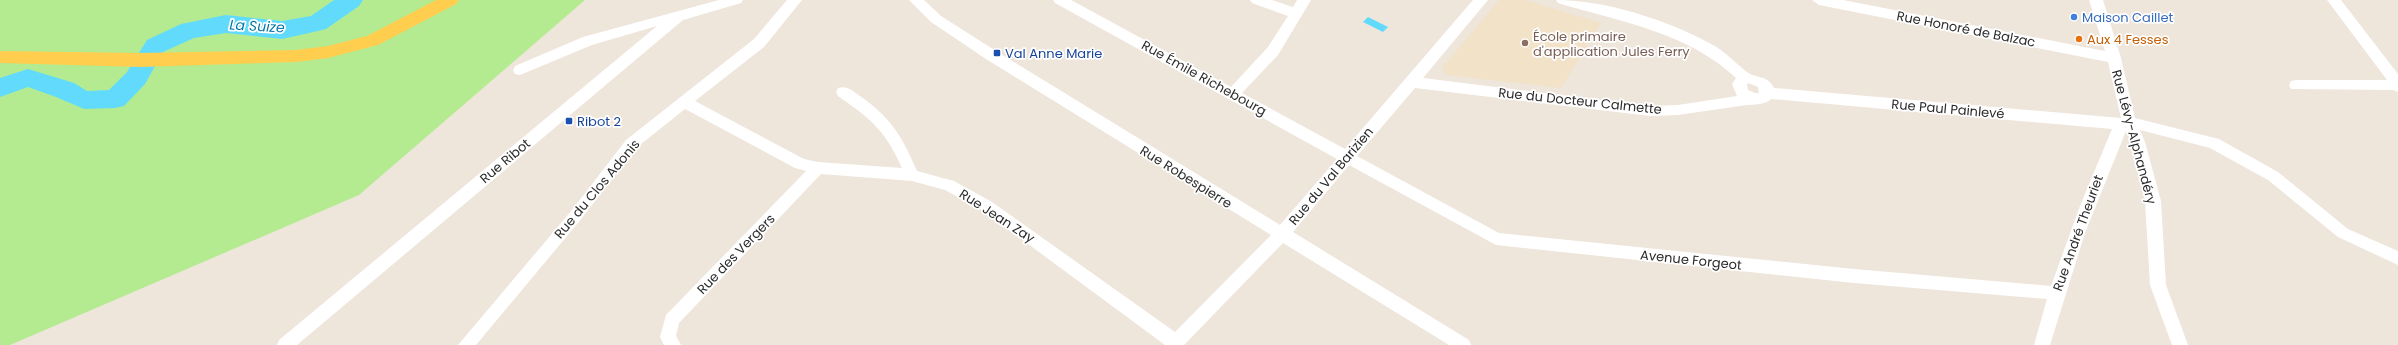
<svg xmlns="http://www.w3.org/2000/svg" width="2398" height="345" font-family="Poppins,sans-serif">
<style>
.education{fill:#f2e2c8}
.green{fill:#b4eb91}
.water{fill:#62dafc}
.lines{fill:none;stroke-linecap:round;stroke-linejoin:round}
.river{fill:#62dafc;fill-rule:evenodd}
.minor{fill:#fff;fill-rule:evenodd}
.major{fill:#ffce4f;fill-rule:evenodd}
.shop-dot{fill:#3f7fe0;stroke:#fff;stroke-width:1.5}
.food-dot{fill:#e8710a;stroke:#fff;stroke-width:1.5}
.education-dot{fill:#8d6e63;stroke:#fff;stroke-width:1.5}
.transit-dot{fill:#1a4fb4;stroke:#fff;stroke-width:1.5}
.labels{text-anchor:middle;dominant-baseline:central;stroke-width:3.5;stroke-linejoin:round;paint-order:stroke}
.shop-label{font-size:13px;fill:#366cbe;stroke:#fff;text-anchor:start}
.street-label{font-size:13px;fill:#2b2b2b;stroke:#fff}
.education-label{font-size:13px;fill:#785e54;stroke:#fff;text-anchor:start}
.food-label{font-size:13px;fill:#c56008;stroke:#fff;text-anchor:start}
.transit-label{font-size:13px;fill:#164399;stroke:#fff;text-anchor:start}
.water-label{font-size:14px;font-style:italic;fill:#0076a9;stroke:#fff}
</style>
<rect width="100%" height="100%" fill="#eee5db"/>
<path class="education" d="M1499,0H1525L1601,23L1561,88L1446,75L1442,68Z"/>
<path class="green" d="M0,0H585L359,195L10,345H0Z"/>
<path class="water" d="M1368,17L1388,27L1383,32L1363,22Z"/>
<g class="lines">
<path class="river" d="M334,0H363L359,6L326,29L318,31L282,39L226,33L194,38L163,52L145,84L124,106L115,108L84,109L56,97L28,87L0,97V78L28,69L74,83L87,91L109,90L127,72L147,40L181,24L226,15L282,21L311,16Z"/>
<g class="minor">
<path d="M719,0H743L741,3L683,20L297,345H277L279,340L657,26L592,45L520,75L515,74L513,70L515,66L583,37Z"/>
<path d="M787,0H802L764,47L695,101L804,159L818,162L902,168C885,130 871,119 838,96L836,92L838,88C847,85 853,91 860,96C891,118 902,136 917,171L954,181L992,202L1175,332L1271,235L986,59L931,22L909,0H924L941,16L996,51L1280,225L1337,159L1055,3L1053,0H1071L1231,87L1268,47L1288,16L1252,3L1250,0H1272L1293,7L1297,0H1311L1278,55L1242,93L1345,149L1473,0H1488L1423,78L1650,106L1678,105L1737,96L1732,84L1736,78C1687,32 1621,22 1558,3L1556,0C1605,0 1668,20 1711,44C1725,51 1735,63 1747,72C1757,79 1768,75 1774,88L2121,118L2108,62L1819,5L1812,0H1843L2105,51L2089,0H2103L2121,58L2135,118L2219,139L2278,172L2348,229L2398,251V265L2338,237L2268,180L2210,148L2140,130L2145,142L2161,201L2166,285L2188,345H2172L2150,285L2145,201L2131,142L2126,131L2085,233L2050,345H2034L2047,299L1854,283L1496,245L1349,165L1293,232L1469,340L1471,345H1449L1283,243L1184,345H1165L982,210L945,190L912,181L821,174L679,323L676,336L681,345H664L660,337L666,315L806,171L795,168L685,109L636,148L582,218L476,345H458L572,210L626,140L754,39ZM1748,83L1758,87L1759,93H1755L1748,90L1747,85ZM1415,88L1650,116L1678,115L1740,106C1749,104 1765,106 1771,99L2112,129L2080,206L2051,286L1854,269L1499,233L1357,156Z"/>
<path d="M2327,0H2341L2398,74V92L2393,90L2291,89L2289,85L2291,81L2296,80H2387Z"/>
</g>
<path class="major" d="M436,0H459L456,4L378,45L328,58L296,62L141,67L0,63V51L141,53L296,50L328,46L367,36Z"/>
</g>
<circle class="shop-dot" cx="2074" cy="17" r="4"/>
<circle class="food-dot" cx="2079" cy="39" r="4"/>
<circle class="education-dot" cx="1525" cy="43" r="4"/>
<g class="transit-dot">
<rect x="993" y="49" width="8" height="8" rx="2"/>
<rect x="565" y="117" width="8" height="8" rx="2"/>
</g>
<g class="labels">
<g class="shop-label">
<text x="2082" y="17">Maison Caillet</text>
</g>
<g class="street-label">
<text transform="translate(1966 29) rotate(11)">Rue Honoré de Balzac</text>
<text transform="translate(1204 78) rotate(29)">Rue Émile Richebourg</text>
<text transform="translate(1580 101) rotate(6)">Rue du Docteur Calmette</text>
<text transform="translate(1948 109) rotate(5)">Rue Paul Painlevé</text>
<text transform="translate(2134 137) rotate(75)">Rue Lévy-Alphandéry</text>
<text transform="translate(505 161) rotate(-40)">Rue Ribot</text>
<text transform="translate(1331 176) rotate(-50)">Rue du Val Barizien</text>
<text transform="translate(1186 177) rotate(32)">Rue Robespierre</text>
<text transform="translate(597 189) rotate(-50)">Rue du Clos Adonis</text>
<text transform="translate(997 216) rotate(33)">Rue Jean Zay</text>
<text transform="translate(2078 233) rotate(-70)">Rue André Theuriet</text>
<text transform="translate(736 254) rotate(-46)">Rue des Vergers</text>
<text transform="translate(1691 260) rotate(6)">Avenue Forgeot</text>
</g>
<g class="education-label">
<text x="1533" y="36">École primaire<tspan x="1533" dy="15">d'application Jules Ferry</tspan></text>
</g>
<g class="food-label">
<text x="2087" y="39">Aux 4 Fesses</text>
</g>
<g class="transit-label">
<text x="1005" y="53">Val Anne Marie</text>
<text x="577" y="121">Ribot 2</text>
</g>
<g class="water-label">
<text transform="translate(257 26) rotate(3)">La Suize</text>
</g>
</g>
</svg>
